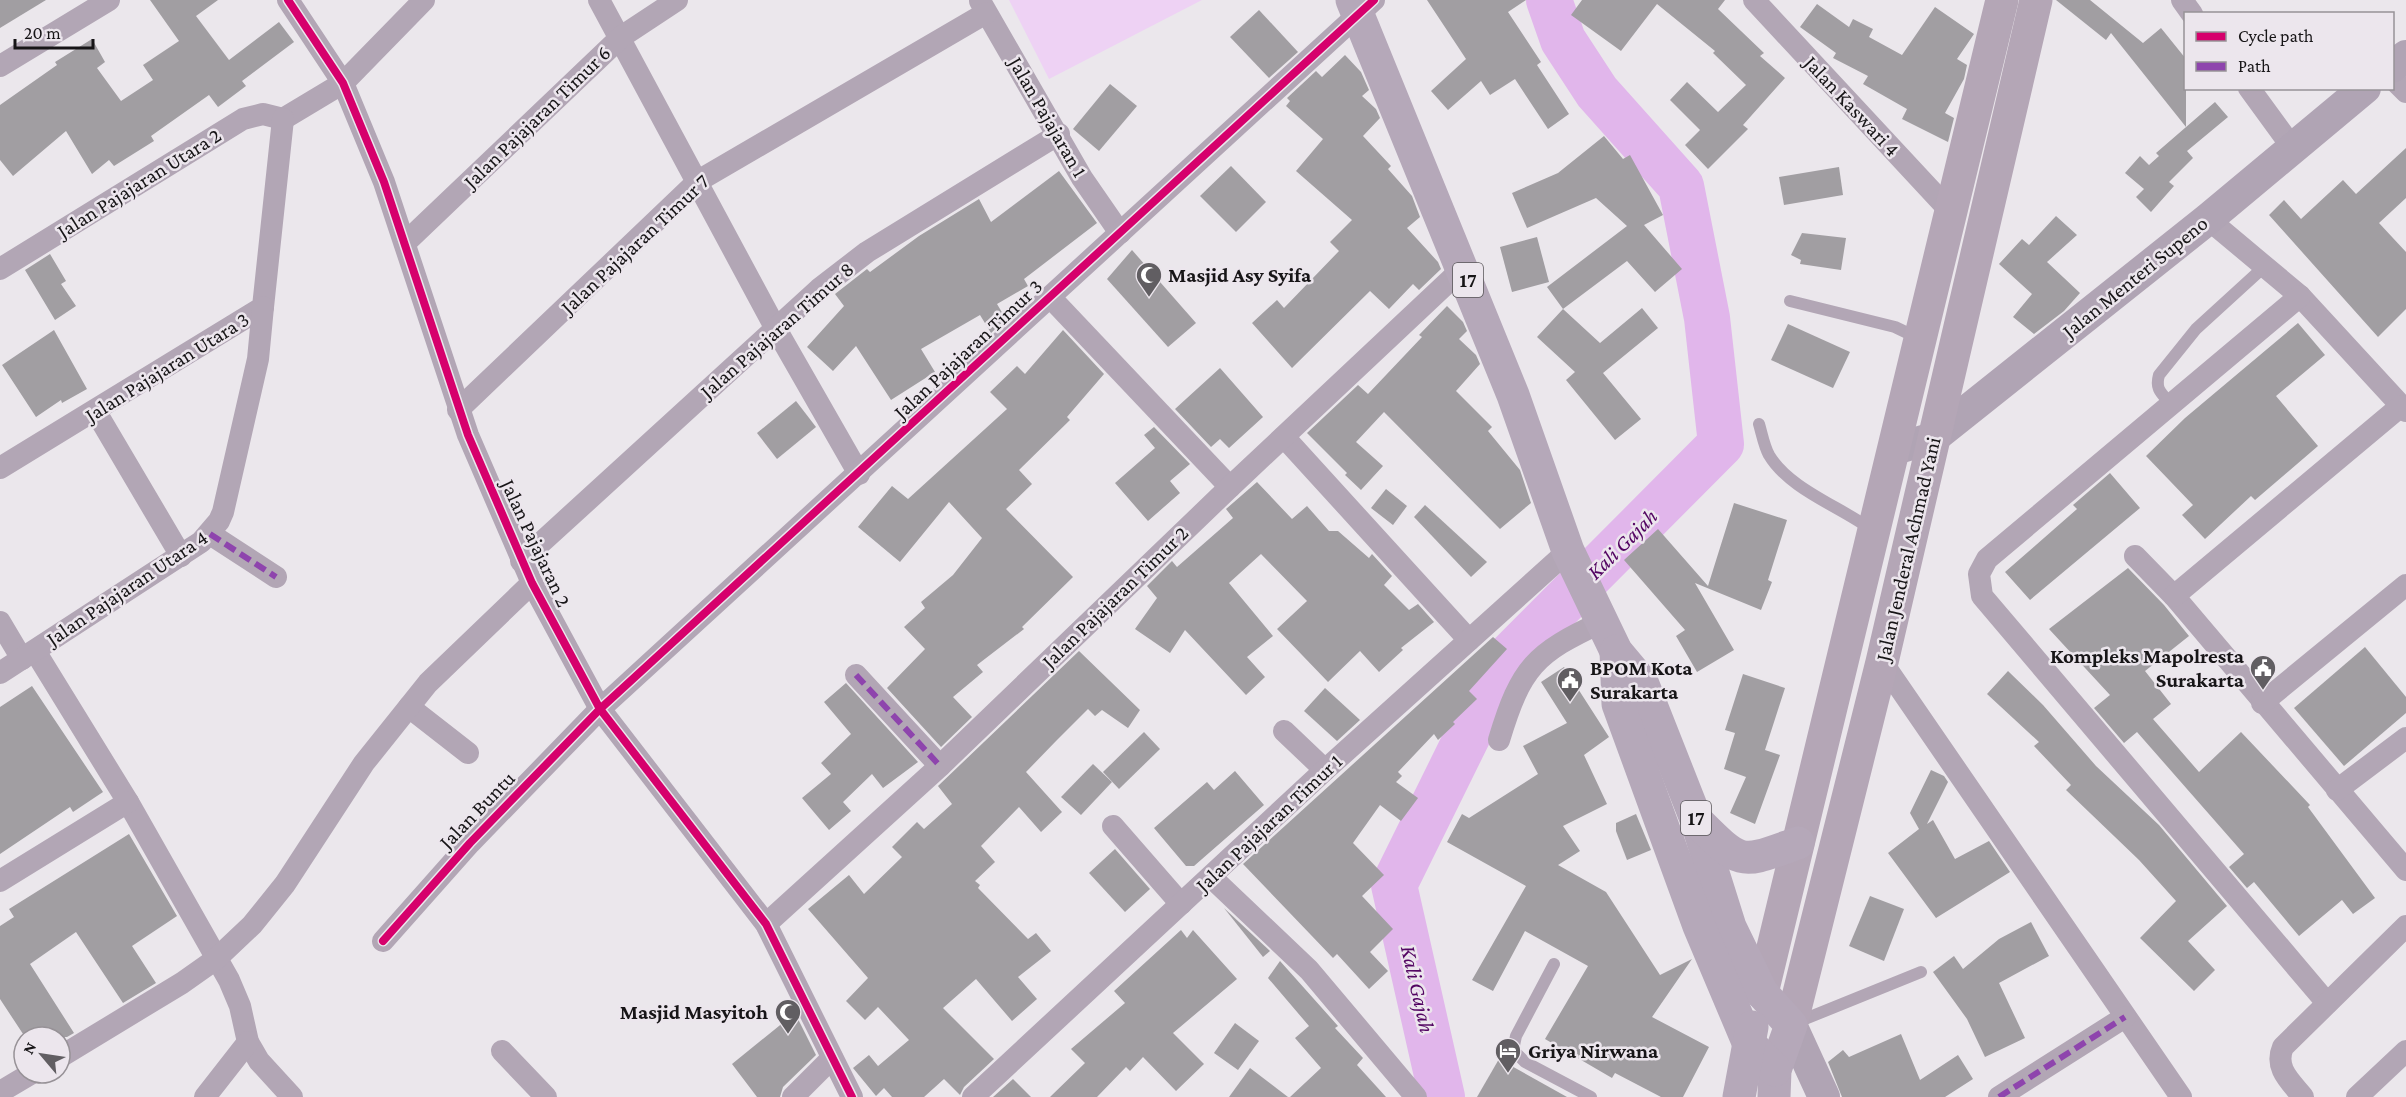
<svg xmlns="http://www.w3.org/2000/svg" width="2406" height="1097" font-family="'Crimson Pro',serif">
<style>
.green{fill:#eed2f4}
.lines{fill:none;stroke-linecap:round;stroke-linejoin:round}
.river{stroke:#e1b6eb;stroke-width:46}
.building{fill:#a19ea2}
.lane{stroke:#b2a6b5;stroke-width:12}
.street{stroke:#b2a6b5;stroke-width:22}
.secondary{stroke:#b0a4b4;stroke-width:32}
.primary{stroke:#b4a6b6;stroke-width:33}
.highway{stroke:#b5a8b9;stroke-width:33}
.quiet{stroke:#8e44ad;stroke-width:6;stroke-dasharray:12 6;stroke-linecap:butt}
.cycleway-casing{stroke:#ece6ed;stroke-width:11}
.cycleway{stroke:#d6006c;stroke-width:8}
.labels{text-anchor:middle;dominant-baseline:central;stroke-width:5;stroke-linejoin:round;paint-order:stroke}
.shield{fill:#ece6ed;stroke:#575457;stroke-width:1.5}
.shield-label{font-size:20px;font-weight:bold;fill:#171517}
.street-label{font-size:21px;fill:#171517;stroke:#ece6ed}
.poi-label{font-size:21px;font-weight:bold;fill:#171517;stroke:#ece6ed;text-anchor:start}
.water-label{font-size:22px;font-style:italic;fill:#530562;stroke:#ece6ed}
</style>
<rect width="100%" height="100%" fill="#ebe7ec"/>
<path class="green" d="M1009,0H1202L1049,79Z"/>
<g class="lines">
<path class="river" d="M1442,1097L1394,885L1504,662L1721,444L1707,318L1681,186L1597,92L1563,40L1549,0"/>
</g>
<g class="building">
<path d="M0,0H46L0,28Z"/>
<path d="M150,0H218L196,16L229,60L279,22L294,42L242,81L246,86L218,107L209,95L151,136L154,141L114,166L109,160L92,174L66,131L13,176L0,160V105L57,65L55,62L92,39L105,62L97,68L121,101L153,80L143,65L179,41Z"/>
<path d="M1427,0H1526L1508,12L1541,62L1537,65L1569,114L1548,129L1515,79L1490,95L1481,81L1448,110L1431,91L1466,59Z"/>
<path d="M1582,0H1725L1718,9L1764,53L1760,56L1785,78L1743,125L1748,129L1708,169L1685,145L1700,130L1670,100L1687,82L1718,112L1746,85L1713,53L1715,51L1657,4L1621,51L1571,15Z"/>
<path d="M2056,0H2090L2143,43L2161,28L2186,59V127L2111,33L2106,40Z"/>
<path d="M1817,4L1849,27L1853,19L1873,29L1869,37L1902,55L1935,7L1974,34L1957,59L1967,65L1964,79L1945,113L1954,118L1948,142L1902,119L1907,109L1863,84L1868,76L1833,58L1836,53L1800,27Z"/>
<path d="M1259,10L1298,52L1269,78L1230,37Z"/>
<path d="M1345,55L1361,72L1369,90L1362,96L1376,109L1380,118L1363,136L1391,166L1388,169L1412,196L1420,217L1407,228L1438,262L1441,269L1419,290L1413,284L1389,309L1370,291L1292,368L1252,323L1277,300L1284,308L1339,251L1330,242L1352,220L1296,171L1323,139L1286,106L1290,101L1287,98L1316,71L1322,77Z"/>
<path d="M1110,84L1137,106L1099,151L1073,129Z"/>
<path d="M2215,102L2228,117L2187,151L2193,158L2169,182L2174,186L2151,212L2136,197L2144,189L2125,173L2140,156L2149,165L2159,156L2156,153Z"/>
<path d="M1604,136L1623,159L1630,155L1663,215L1644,225L1682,269L1655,292L1627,261L1563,309L1547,287L1627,226L1596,198L1527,228L1512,193L1558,173Z"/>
<path d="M2406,148V198L2379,223L2406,252V309L2378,337L2269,215L2284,200L2301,219L2343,180L2356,194Z"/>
<path d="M1231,166L1266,202L1236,232L1200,196Z"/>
<path d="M1839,167L1843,195L1784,205L1779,177Z"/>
<path d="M1059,171L1097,223L1024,279L1028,286L997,304L1006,319L991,333L980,315L921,349L935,372L891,400L856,346L833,371L807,347L844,306L835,294L867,269L870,272L919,236L979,199L991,222Z"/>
<path d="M2056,216L2077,235L2047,262L2080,293L2064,311L2034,334L2013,317L2032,294L1999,264L2022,239L2029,245Z"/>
<path d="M1802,233L1846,238L1841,270L1800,264L1801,260L1791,255Z"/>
<path d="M1537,237L1549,282L1512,292L1500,247Z"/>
<path d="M1132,250L1196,323L1168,347L1107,279Z"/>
<path d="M50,254L66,281L61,284L76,306L55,320L25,270Z"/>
<path d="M1447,306L1463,322L1467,331L1459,339L1476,355L1480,364L1456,391L1492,427L1488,431L1520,470L1531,503L1500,529L1384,412L1356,442L1383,466L1361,490L1345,475L1347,473L1307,433L1358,385L1368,394L1422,337L1419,335Z"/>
<path d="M1642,308L1658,328L1603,373L1641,419L1615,440L1566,380L1575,372L1537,337L1563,309L1600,343Z"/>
<path d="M2298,323L2325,355L2276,396L2318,446L2255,500L2251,496L2205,539L2182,515L2193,505L2146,456L2185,418Z"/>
<path d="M1788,324L1850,352L1833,388L1771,360Z"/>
<path d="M54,330L87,389L62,403L61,400L36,417L2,365Z"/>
<path d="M1063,330L1104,374L1067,417L1070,420L1019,470L1032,484L1006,509L1073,577L1022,627L1024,629L977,665L983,672L953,697L972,717L941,747L887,688L925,649L904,627L925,608L921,602L953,575L982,538L949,502L900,562L858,527L892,486L908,499L1007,409L990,392L1017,366L1025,374Z"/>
<path d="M1220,368L1263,417L1229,448L1220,439L1211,447L1175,409Z"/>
<path d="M796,401L816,427L777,459L757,433Z"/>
<path d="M1154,427L1190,464L1170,481L1180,493L1148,521L1115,483L1155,448L1144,435Z"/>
<path d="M2110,473L2140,508L2030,600L2005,572L2077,509L2073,505Z"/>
<path d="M1257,482L1292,519L1307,506L1329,531H1338L1369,558L1372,554L1392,576L1384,585L1409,610L1418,604L1434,622L1401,648L1403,650L1379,672L1360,651L1328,682L1277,629L1307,601L1261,554L1229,583L1273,636L1247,657L1265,677L1246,695L1185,630L1170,653L1135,629L1157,598L1147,586L1172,561L1177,567L1233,518L1226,509Z"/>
<path d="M1386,489L1407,506L1393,525L1371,508Z"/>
<path d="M1734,503L1787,520L1768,580L1772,582L1761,610L1695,583L1734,650L1697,672L1676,636L1685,630L1624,560L1658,529L1708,586Z"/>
<path d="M1425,505L1487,562L1471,577L1414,517Z"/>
<path d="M2128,568L2164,605L2189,636L2145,671L2171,704L2153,719L2199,772L2241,732L2310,805L2308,807L2375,898L2353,914L2342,900L2299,936L2254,882L2247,888L2229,867L2244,854L2137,732L2124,743L2094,708L2110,695L2049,629Z"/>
<path d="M1493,637L1507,649L1469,691L1477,699L1453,722L1455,724L1438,740L1434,734L1398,772L1402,776L1396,782L1418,798L1401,821L1380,805L1353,843L1384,875L1362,896L1393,929L1370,952L1388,971L1369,989L1337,954L1333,958L1243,864Z"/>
<path d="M2365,647L2406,697V713L2344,766L2294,708Z"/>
<path d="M1079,651L1140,710L1128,728L1102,710L1095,716L1088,709L1057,740L1026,772L1062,812L1041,832L1019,807L981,846L995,862L975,881L980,885L978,888L1028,939L1036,933L1051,951L1018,977L1037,999L1012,1021L976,979L943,1008L994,1059L964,1087L960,1095L944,1079L924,1097H892L884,1088L876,1096L853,1068L869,1055L878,1066L909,1040L878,1007L865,1020L846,1001L868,978L808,909L849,875L864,894L902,857L892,847L917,822L924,829L952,804L938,786Z"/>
<path d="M1564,667L1609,737L1584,755L1607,804L1563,826L1580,851L1558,865L1606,892L1660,975L1692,959L1652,1017L1709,1047L1683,1097H1661L1615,1073L1612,1078L1545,1039L1588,966L1525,931L1493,991L1472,980L1526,886L1447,842L1462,814L1469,818L1538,774L1523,746L1567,723L1541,682Z"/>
<path d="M2008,671L2043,705L2096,766L2159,825L2227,906L2188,941L2215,970L2194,991L2140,938L2176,901L2139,860L2066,790L2071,785L2034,746L2039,742L1987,694Z"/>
<path d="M1743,674L1785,688L1765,750L1780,755L1755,824L1730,813L1746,777L1724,769L1735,733L1725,730Z"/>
<path d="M846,683L918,762L883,788L872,774L843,802L851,811L829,830L802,798L831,774L821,763L851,734L824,702Z"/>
<path d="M32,686L103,792L73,812L70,807L0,854V707Z"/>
<path d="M1325,688L1360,720L1337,741L1304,711Z"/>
<path d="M1144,732L1160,749L1119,789L1103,772Z"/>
<path d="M1093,764L1112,782L1081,815L1061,797Z"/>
<path d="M1931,770L1944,776L1948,782L1927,824L1933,820L1955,859L1989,841L2010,872L1936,918L1888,853L1919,829L1910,813Z"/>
<path d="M1235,771L1264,805L1194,866H1186L1154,828L1207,782L1214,790Z"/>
<path d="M1636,814L1651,850L1627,860L1616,831V823Z"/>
<path d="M129,834L177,916L132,946L156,983L123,1003L76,932L30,964L74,1033L67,1037H25L0,999V926L14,917L9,909Z"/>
<path d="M1115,849L1150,889L1125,912L1089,873Z"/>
<path d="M1870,896L1904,909L1884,961L1849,946Z"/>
<path d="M1224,908L1270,951L1263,957Z"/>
<path d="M2031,922L2049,956L1999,983L2025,1038L1985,1057L1967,1019L1933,972L1954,956L1963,969L1999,939Z"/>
<path d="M1181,930L1187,938L1193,930L1237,979L1173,1033L1204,1064L1176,1091L1143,1057L1130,1071L1126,1067L1097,1097H1050L1085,1063L1071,1049L1125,1003L1114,991Z"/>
<path d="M1280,961L1338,1026L1335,1028L1363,1058L1357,1065L1386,1097H1290L1321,1068L1295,1038L1309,1026L1268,978Z"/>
<path d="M795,1013L816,1055L783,1087L780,1097H757L732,1064Z"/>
<path d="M1235,1023L1259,1041L1238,1070L1214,1053Z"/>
<path d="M1901,1034L1920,1080L1958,1055L1973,1079L1945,1097H1842L1828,1062L1843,1050L1849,1057Z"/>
<path d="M1499,1059L1567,1097H1477Z"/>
<path d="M1250,1068L1288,1097H1229Z"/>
<path d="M1013,1079L1031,1097H993Z"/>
</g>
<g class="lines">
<g class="lane">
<path d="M1790,301L1895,327L1920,339"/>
<path d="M2170,403C2161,393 2155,389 2159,375L2196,329L2265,266"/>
<path d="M1759,424C1762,434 1764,446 1769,455C1789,489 1841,507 1872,530"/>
<path d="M1554,964L1516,1036L1513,1050L1525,1062L1591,1097"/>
<path d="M1795,1023L1921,972"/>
</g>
<g class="street">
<path d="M288,0L343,83L384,182L468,435L532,583L600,709L766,924L852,1097"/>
<path d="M599,0L776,329L859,474"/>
<path d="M1754,0L1951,212"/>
<path d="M2182,0L2192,14"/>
<path d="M980,1L1082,178L1120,233"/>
<path d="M0,66L109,0"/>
<path d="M2392,78L2406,92"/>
<path d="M2249,88L2292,147"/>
<path d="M283,119L343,83L424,0"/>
<path d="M2208,219L2300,296L2406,411"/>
<path d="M405,243L621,37L677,0"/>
<path d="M0,269L243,119L263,114L283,119"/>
<path d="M2300,296L1987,559L1979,574L1982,596L2327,1003"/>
<path d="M1050,297L1230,487"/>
<path d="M458,410L698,181L986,13"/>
<path d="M96,412L181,556"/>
<path d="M1284,437L1469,640"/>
<path d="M0,468L263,307L283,119"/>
<path d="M210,534L276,577"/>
<path d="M2135,556L2174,596L2406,870"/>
<path d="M521,561L819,289L867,252L1059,134"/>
<path d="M2174,596L2401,406"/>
<path d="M0,622L22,659"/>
<path d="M35,651L128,802L229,980L240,1006L248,1042L259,1061L292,1097"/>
<path d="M1882,662L2181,1097"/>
<path d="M0,673L201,542L219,521L223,512L258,359L263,307"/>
<path d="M856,675L940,766"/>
<path d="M2262,703L2406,585"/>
<path d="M409,707L468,753"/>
<path d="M1284,731L1325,770"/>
<path d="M1499,740C1521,667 1535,653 1602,622"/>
<path d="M2337,790L2406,738"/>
<path d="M1113,826L1181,904"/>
<path d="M1211,877L1309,970L1416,1097"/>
<path d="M0,881L128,802"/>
<path d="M766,924L940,766L1230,487L1463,268"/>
<path d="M383,941L470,843L600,709L1374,0"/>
<path d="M502,1051L546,1097"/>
<path d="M60,1057L182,983L216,959L252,925L285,884L364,763L428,683L532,583"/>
<path d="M0,1092L32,1073"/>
<path d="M205,1097L248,1042"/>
<path d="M793,1097L832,1058"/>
<path d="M973,1097L1325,770L1568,551"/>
<path d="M1999,1097L2125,1017"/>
<path d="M2303,1097C2290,1081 2274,1068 2283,1047L2406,926"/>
<path d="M2357,1097L2406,1051"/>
</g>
<g class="secondary">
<path d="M2392,67L2406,56"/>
<path d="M1895,449L1933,438L2208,219L2365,88"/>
<path d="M1791,1025L1824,1097"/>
</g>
<g class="primary">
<path d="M1762,993L2002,0"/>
<path d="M1791,1025L1882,662L2036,0"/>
</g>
<g class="highway">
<path d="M1352,0L1513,395L1568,551L1616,651L1642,682L1696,819L1730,927L1762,993L1791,1025L1775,1070L1774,1097"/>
<path d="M1616,651L1618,704L1699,926L1748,1042L1775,1070"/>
<path d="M1699,823C1743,867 1741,863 1798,843"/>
<path d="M1739,1097L1752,1027"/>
</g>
<g class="quiet">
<path d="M210,534L276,577"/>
<path d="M856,675L940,766"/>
<path d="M1999,1097L2125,1017"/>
</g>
<g class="cycleway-casing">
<g id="cycleway">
<path d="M288,0L343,83L384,182L468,435L532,583L600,709L766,924L852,1097"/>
<path d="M383,941L470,843L600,709L1374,0"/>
</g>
</g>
<use href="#cycleway" class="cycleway"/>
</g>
<defs>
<g id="mosque-pin" transform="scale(1.35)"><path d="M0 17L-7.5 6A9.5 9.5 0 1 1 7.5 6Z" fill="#615e62" stroke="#ece6ed"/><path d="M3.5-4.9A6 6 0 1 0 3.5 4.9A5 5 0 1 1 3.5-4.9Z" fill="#fff"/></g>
<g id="civic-pin" transform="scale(1.35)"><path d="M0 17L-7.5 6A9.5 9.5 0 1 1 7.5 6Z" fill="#615e62" stroke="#ece6ed"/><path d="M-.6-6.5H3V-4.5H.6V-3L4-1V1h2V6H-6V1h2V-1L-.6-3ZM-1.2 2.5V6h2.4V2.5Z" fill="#fff"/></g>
<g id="hotel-pin" transform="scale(1.35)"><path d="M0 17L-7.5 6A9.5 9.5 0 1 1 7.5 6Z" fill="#615e62" stroke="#ece6ed"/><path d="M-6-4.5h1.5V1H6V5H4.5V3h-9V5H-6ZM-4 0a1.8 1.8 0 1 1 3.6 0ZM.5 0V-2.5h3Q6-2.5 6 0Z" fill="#fff"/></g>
</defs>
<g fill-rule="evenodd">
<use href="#mosque-pin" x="1149" y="275"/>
<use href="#civic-pin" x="2263" y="668"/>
<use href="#civic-pin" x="1570" y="680"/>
<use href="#mosque-pin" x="788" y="1012"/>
<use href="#hotel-pin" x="1508" y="1051"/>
</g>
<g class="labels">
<g class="shield">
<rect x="1453" y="263" width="30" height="34" rx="4.5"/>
<rect x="1681" y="801" width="30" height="34" rx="4.5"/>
</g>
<g class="shield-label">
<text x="1468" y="280">17</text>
<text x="1696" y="818">17</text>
</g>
<g class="street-label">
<text transform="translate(1852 106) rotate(47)">Jalan Kaswari 4</text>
<text transform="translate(537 117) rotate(-44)">Jalan Pajajaran Timur 6</text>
<text transform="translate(1048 117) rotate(60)">Jalan Pajajaran 1</text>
<text transform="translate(139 183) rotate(-32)">Jalan Pajajaran Utara 2</text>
<text transform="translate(635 244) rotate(-43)">Jalan Pajajaran Timur 7</text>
<text transform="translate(2135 277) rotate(-39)">Jalan Menteri Supeno</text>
<text transform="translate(777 330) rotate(-41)">Jalan Pajajaran Timur 8</text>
<text transform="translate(968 349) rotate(-43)">Jalan Pajajaran Timur 3</text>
<text transform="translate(167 367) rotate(-32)">Jalan Pajajaran Utara 3</text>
<text transform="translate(536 543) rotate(65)">Jalan Pajajaran 2</text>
<text transform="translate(1908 549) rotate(-77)">Jalan Jenderal Achmad Yani</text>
<text transform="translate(127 588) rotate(-34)">Jalan Pajajaran Utara 4</text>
<text transform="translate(1115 597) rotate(-44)">Jalan Pajajaran Timur 2</text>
<text transform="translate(477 810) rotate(-46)">Jalan Buntu</text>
<text transform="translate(1269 823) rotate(-43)">Jalan Pajajaran Timur 1</text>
</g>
<g class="poi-label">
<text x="1168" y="275">Masjid Asy Syifa</text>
<text x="2244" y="656" text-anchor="end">Kompleks Mapolresta<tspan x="2244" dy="24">Surakarta</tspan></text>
<text x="1590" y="668">BPOM Kota<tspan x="1590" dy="24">Surakarta</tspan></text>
<text x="768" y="1012" text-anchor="end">Masjid Masyitoh</text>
<text x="1528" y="1051">Griya Nirwana</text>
</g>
<g class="water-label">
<text transform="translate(1622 544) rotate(-45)">Kali Gajah</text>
<text transform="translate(1418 989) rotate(77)">Kali Gajah</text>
</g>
</g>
<rect x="2184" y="12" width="210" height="78" fill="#ece6ed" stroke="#979297" stroke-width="1.5"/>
<rect x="2196" y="32" width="30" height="9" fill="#d6006c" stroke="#979297" stroke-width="1.5"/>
<text x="2238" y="42" font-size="18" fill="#171517">Cycle path</text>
<rect x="2196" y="62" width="30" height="9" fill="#8e44ad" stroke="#979297" stroke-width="1.5"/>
<text x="2238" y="72" font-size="18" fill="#171517">Path</text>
<g transform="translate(42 1055) rotate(299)"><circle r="28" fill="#ece6ed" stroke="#979297" stroke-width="1.5"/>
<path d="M0-4.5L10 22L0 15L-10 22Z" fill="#615e62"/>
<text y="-9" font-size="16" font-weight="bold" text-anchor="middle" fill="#171517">N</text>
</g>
<path d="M15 39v9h78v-9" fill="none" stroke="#171517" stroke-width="3"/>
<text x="24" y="39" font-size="18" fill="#171517" stroke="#ece6ed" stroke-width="4.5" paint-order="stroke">20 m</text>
</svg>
